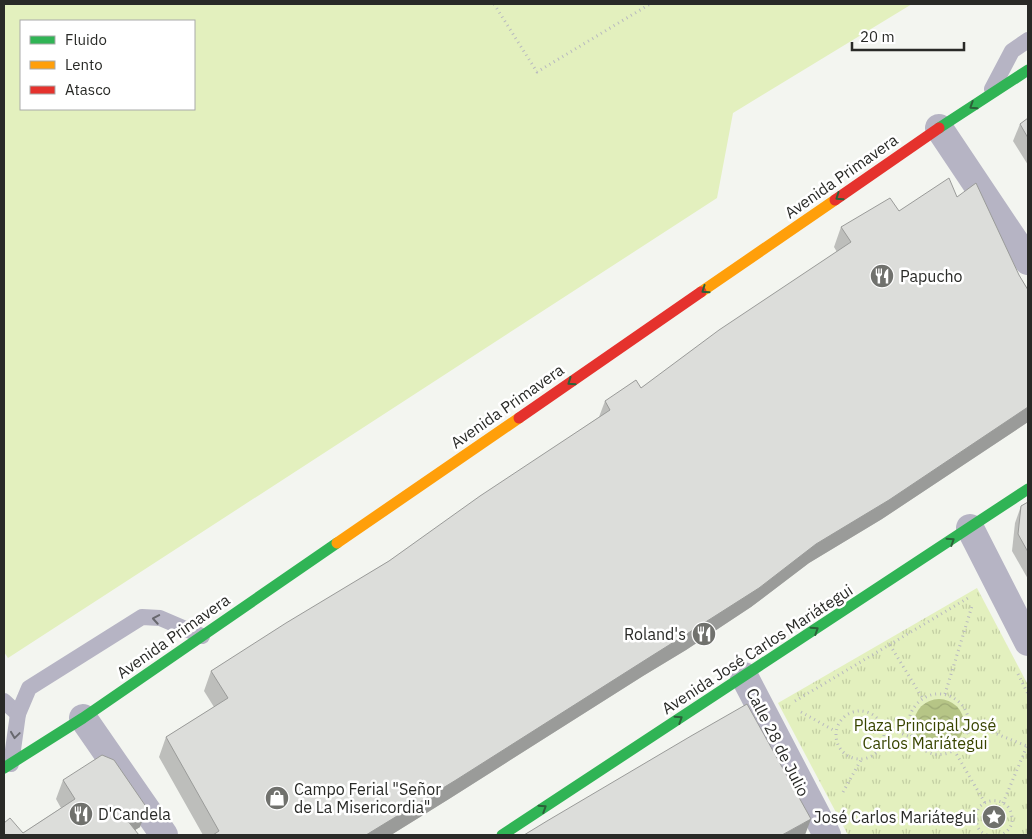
<svg xmlns="http://www.w3.org/2000/svg" width="1032" height="839" font-family="'IBM Plex Sans',sans-serif">
<style>
.grass{fill:url(#grass-tufts)}
.garden{fill:#e3f0be;fill-rule:evenodd}
.water{fill:url(#water-waves)}
.lines{fill:none;stroke-linecap:round;stroke-linejoin:round}
.path{stroke:#b8b9bf;stroke-width:3;stroke-dasharray:1 4;stroke-linecap:butt}
.lane{stroke:#b6b4c4;stroke-width:16}
.street{stroke:#b6b4c4;stroke-width:28}
.fast{stroke:#30b455;stroke-width:11}
.slow{stroke:#ff9f0a;stroke-width:11}
.jam{stroke:#e5322d;stroke-width:11}
.wall{fill:#bdbebb}
.shaded-wall{fill:#9a9b99}
.building{fill:#dcddda;stroke:#9a9b99}
.oneway{stroke:#2c6139}
.oneway2{stroke:#68686e}
.labels{text-anchor:middle;dominant-baseline:central;stroke-width:5;stroke-linejoin:round;paint-order:stroke}
.street-label{font-size:16px;fill:#292a27;stroke:#fff}
.poi-label{font-size:16px;fill:#292a27;stroke:#fff;text-anchor:start}
.park-label{font-size:16px;fill:#394500;stroke:#fff}
</style>
<defs>
<pattern id="grass-tufts" width="24" height="20" patternUnits="userSpaceOnUse" patternTransform="scale(1.25)"><rect width="24" height="20" fill="#e3f0be"/><path d="M3 7l-1-3M5 7V3M7 7l1-3M15 17l-1-3M17 17v-4M19 17l1-3" fill="none" stroke="#c3cea3"/></pattern>
<pattern id="water-waves" width="16" height="10" patternUnits="userSpaceOnUse" patternTransform="scale(1.25)"><rect width="16" height="10" fill="#b6c586"/><path d="M0 5q4-4 8 0t8 0" fill="none" stroke="#9ca974"/></pattern>
</defs>
<rect width="100%" height="100%" fill="#f3f5f0"/>
<path class="grass" d="M977,588L1028,685V835H848L778,703Z"/>
<path class="garden" d="M4,4H912L733,113L717,198L8,658L4,652ZM21,21H194V109H21Z"/>
<circle class="water" cx="939" cy="724" r="25"/>
<g class="lines">
<g class="path">
<path d="M494,4L537,72L650,4"/>
<path d="M890,645L923,699"/>
<path d="M1018,674L1028,694"/>
<path d="M945,694L972,606"/>
<path d="M795,701L968,598"/>
<circle cx="860" cy="735" r="24"/>
<path d="M801,712L835,731"/>
<path d="M969,723L1027,746"/>
<path d="M883,728C891,731 906,734 912,738C920,744 922,752 934,754C943,756 955,752 961,744C987,709 940,676 916,705C911,711 909,716 909,723C909,727 911,733 912,738"/>
<path d="M954,750L985,803"/>
<path d="M843,792L861,760"/>
<path d="M1003,803L1027,746L1028,745"/>
<path d="M987,835C982,833 978,830 977,824C969,798 1009,791 1012,817C1013,826 1008,832 1001,835"/>
</g>
<g class="lane">
<path d="M992,89L1012,51L1028,40"/>
<path d="M4,701L18,714"/>
<path d="M11,764L18,714L29,688L142,617L160,618L202,636"/>
</g>
<g class="street">
<path d="M939,128L1028,261"/>
<path d="M970,528L1028,642"/>
<path d="M744,676L827,835"/>
<path d="M83,718L164,835"/>
</g>
<g class="fast">
<path d="M939,128L1028,70"/>
<path d="M4,768L83,718L337,543"/>
<path d="M502,835L1028,489"/>
</g>
<g class="slow">
<path d="M701,292L835,200"/>
<path d="M337,543L519,418"/>
</g>
<g class="jam">
<path d="M835,200L939,128"/>
<path d="M519,418L701,292"/>
</g>
</g>
<g class="wall">
<path d="M1028,118V165L1013,141L1020,124Z"/>
<path d="M957,197L1019,275L1028,290V422L882,519L809,563L751,607L686,650L643,676L449,799L391,835H203L159,757L166,737L214,707L204,691L211,671L389,561L599,417L605,401L641,388L837,252L834,247L841,227L899,211Z"/>
<path d="M1028,502V579L1012,551L1015,523L1021,506Z"/>
<path d="M63,780L140,827L135,830L23,833L61,808L56,799Z"/>
</g>
<g class="shaded-wall">
<path d="M1028,407V422L882,519L809,563L751,607L686,650L643,676L449,799L391,835H366L816,544Z"/>
<path d="M147,808L140,827L127,835V820Z"/>
<path d="M811,819L805,835H782Z"/>
</g>
<g class="building">
<path d="M1028,118V138L1020,124Z"/>
<path d="M949,178L957,197L976,183L1019,275L1028,290V407L889,500L816,544L759,588L693,630L650,657L456,780L366,835H226L225,834L224,835H213L219,831L166,737L228,698L211,671L286,623L389,561L480,496L610,410L605,401L636,380L641,388L719,330L851,242L841,227L890,198L899,211Z"/>
<path d="M1028,502V552L1018,534L1021,506Z"/>
<path d="M747,704L811,819L782,835H524L547,821L691,736Z"/>
<path d="M102,755L114,760L147,808L127,820L139,835H4V823L10,818L23,833L75,799L63,780Z"/>
</g>
<defs><path id="oneway-chevron" d="M-2-3.5L2.5 0L-2 3.5" fill="none" stroke-width="1.6" stroke-linecap="round" stroke-linejoin="round" transform="scale(1.25)"/></defs>
<g class="oneway">
<use href="#oneway-chevron" transform="translate(973 106) rotate(147)"/>
<use href="#oneway-chevron" transform="translate(839 197) rotate(145)"/>
<use href="#oneway-chevron" transform="translate(705 290) rotate(145)"/>
<use href="#oneway-chevron" transform="translate(571 382) rotate(145)"/>
<use href="#oneway-chevron" transform="translate(951 541) rotate(-33)"/>
<use href="#oneway-chevron" transform="translate(815 630) rotate(-33)"/>
<use href="#oneway-chevron" transform="translate(679 719) rotate(-33)"/>
<use href="#oneway-chevron" transform="translate(543 808) rotate(-33)"/>
</g>
<g class="oneway2">
<use href="#oneway-chevron" transform="translate(156 619) rotate(-170)"/>
<use href="#oneway-chevron" transform="translate(15 735) rotate(98)"/>
</g>
<defs>
<g id="restaurant-disc" transform="scale(1.25)"><circle r="9.5" fill="#70716d" stroke="#fff"/><path d="M-5-6h1v4h1v-4h1v4h1v-4h1v5L-1.5 .5V6h-2V.5L-5-1ZM5-6V6H3V1.5H1.5Q1.5-4 5-6Z" fill="#fff"/></g>
<g id="shop-disc" transform="scale(1.25)"><circle r="9.5" fill="#70716d" stroke="#fff"/><path d="M-5-2.5h2.3a2.7 3.5 0 0 1 5.4 0H5L5.5 6h-11ZM-1.5-2.5h3a1.5 2.3 0 0 0-3 0Z" fill="#fff"/></g>
<g id="sight-disc" transform="scale(1.25)"><circle r="9.5" fill="#70716d" stroke="#fff"/><path d="M0-6L1.8-2.2L6-1.7L2.9 1.2L3.7 5.4L0 3.3L-3.7 5.4L-2.9 1.2L-6-1.7L-1.8-2.2Z" fill="#fff"/></g>
</defs>
<g fill-rule="evenodd">
<use href="#restaurant-disc" x="882" y="276"/>
<use href="#restaurant-disc" x="704" y="634"/>
<use href="#shop-disc" x="277" y="798"/>
<use href="#restaurant-disc" x="81" y="814"/>
<use href="#sight-disc" x="994" y="817"/>
</g>
<g class="labels">
<g class="street-label">
<text transform="translate(841 176) rotate(-35)">Avenida Primavera</text>
<text transform="translate(507 406) rotate(-35)">Avenida Primavera</text>
<text transform="translate(173 636) rotate(-35)">Avenida Primavera</text>
<text transform="translate(757 649) rotate(-33)">Avenida José Carlos Mariátegui</text>
<text transform="translate(778 742) rotate(63)">Calle 28 de Julio</text>
</g>
<g class="poi-label">
<text x="900" y="276">Papucho</text>
<text x="686" y="634" text-anchor="end">Roland's</text>
<text x="294" y="789">Campo Ferial "Señor<tspan x="294" dy="18">de La Misericordia"</tspan></text>
<text x="98" y="814">D'Candela</text>
<text x="976" y="817" text-anchor="end">José Carlos Mariátegui</text>
</g>
<g class="park-label">
<text x="925" y="725">Plaza Principal José<tspan x="925" dy="18">Carlos Mariátegui</tspan></text>
</g>
</g>
<rect width="1032" height="839" fill="none" stroke="#292a27" stroke-width="10"/>
<rect x="20" y="20" width="175" height="90" fill="#ffffff" stroke="#a9aaa9"/>
<rect x="30" y="36" width="25" height="8" fill="#30b455" stroke="#a9aaa9"/>
<text x="65" y="45" font-size="15" fill="#292a27">Fluido</text>
<rect x="30" y="61" width="25" height="8" fill="#ff9f0a" stroke="#a9aaa9"/>
<text x="65" y="70" font-size="15" fill="#292a27">Lento</text>
<rect x="30" y="86" width="25" height="8" fill="#e5322d" stroke="#a9aaa9"/>
<text x="65" y="95" font-size="15" fill="#292a27">Atasco</text>
<path d="M852 42v8h112v-8" fill="none" stroke="#292a27" stroke-width="2.5"/>
<text x="860" y="42" font-size="15" fill="#292a27" stroke="#ffffff" stroke-width="4" paint-order="stroke">20 m</text>
</svg>
